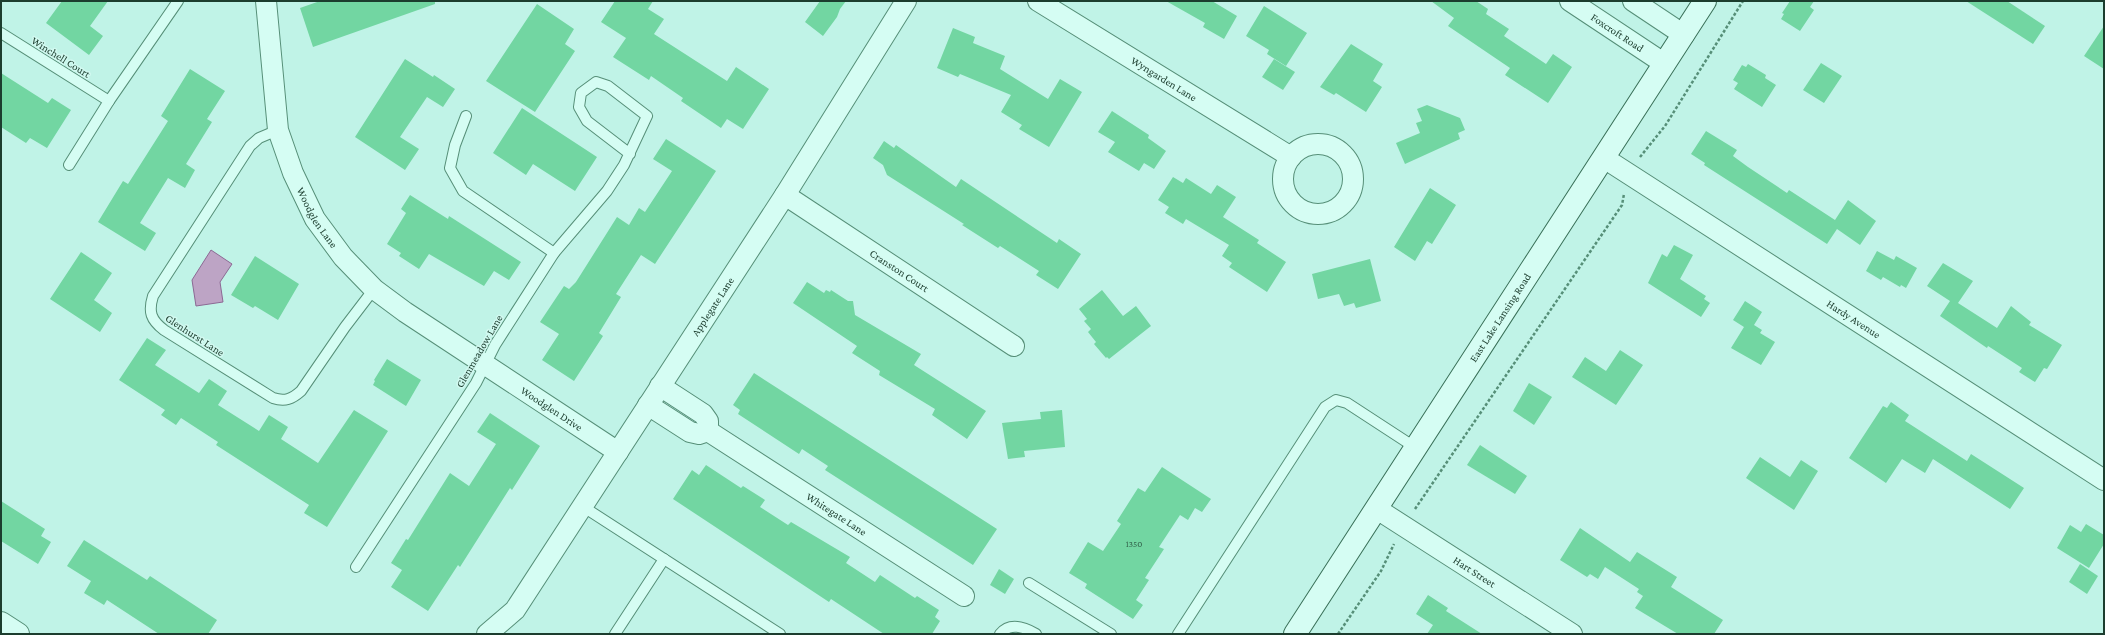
<svg xmlns="http://www.w3.org/2000/svg" width="2105" height="635" font-family="'Crimson Pro',serif">
<style>
.water{fill:#bda4c5;stroke:#8c6994}
.building{fill:#72d6a2}
.lines{fill:none;stroke-linecap:round;stroke-linejoin:round}
.service-casing{stroke:#568f78;stroke-width:12}
.minor-casing{stroke:#568f78;stroke-width:22}
.tertiary-casing{stroke:#568f78;stroke-width:24}
.secondary-casing{stroke:#397058;stroke-width:24}
.path{stroke:#568f78;stroke-width:2.5;stroke-dasharray:3 2;stroke-linecap:butt}
.service{stroke:#d5fdf3;stroke-width:10}
.minor{stroke:#d5fdf3;stroke-width:20}
.tertiary{stroke:#d5fdf3;stroke-width:22}
.secondary{stroke:#d5fdf3;stroke-width:22}
.labels{text-anchor:middle;dominant-baseline:central;stroke-width:3;stroke-linejoin:round;paint-order:stroke}
.number-label{font-size:9px;fill:#32634b}
.street-label{font-size:11px;fill:#1c3d2e;stroke:#d1f9f0}
</style>
<rect width="100%" height="100%" fill="#c0f3e7"/>
<path class="water" d="M211,250L232,264L220,282L223,302L196,306L192,280Z"/>
<g class="building">
<path d="M62,1H108L90,26L103,36L89,55L46,23Z"/>
<path d="M320,1H435V4L313,47L300,8Z"/>
<path d="M615,1H653L648,9L664,19L654,34L727,81L736,67L769,89L743,129L727,119L721,128L681,101L683,98L651,76L649,80L613,57L626,38L601,22Z"/>
<path d="M820,1H846L840,9L837,17L823,36L805,22Z"/>
<path d="M1166,1H1212L1237,16L1224,39L1203,27L1205,23Z"/>
<path d="M1431,1H1476L1488,9L1486,14L1509,29L1504,36L1546,64L1553,54L1572,67L1548,103L1505,75L1510,68L1448,26L1454,18Z"/>
<path d="M1790,1H1814L1810,7L1814,10L1800,31L1781,19L1784,14L1782,13Z"/>
<path d="M1966,1H2007L2045,26L2033,44Z"/>
<path d="M537,4L574,29L565,44L575,51L535,112L486,81Z"/>
<path d="M1264,6L1307,33L1286,66L1267,54L1269,50L1246,36Z"/>
<path d="M2104,26V69L2084,56Z"/>
<path d="M953,28L975,37L973,43L1005,56L1000,69L1048,99L1060,79L1082,92L1049,147L1019,129L1022,125L1001,112L1011,95L960,74L958,77L937,68Z"/>
<path d="M1351,44L1383,64L1373,81L1382,87L1366,112L1336,93L1334,95L1320,87Z"/>
<path d="M405,59L433,77L434,75L455,89L443,107L427,97L400,137L419,149L405,170L355,137Z"/>
<path d="M1274,59L1295,72L1283,90L1262,77Z"/>
<path d="M1821,63L1842,76L1824,103L1803,90Z"/>
<path d="M1748,64L1766,75L1765,78L1776,85L1762,107L1734,89L1738,83L1733,80L1742,65L1746,67Z"/>
<path d="M190,69L225,91L207,119L212,122L186,164L195,170L185,188L168,178L140,223L156,233L145,251L98,222L123,181L128,184L168,121L161,116Z"/>
<path d="M1,73L48,103L52,98L71,110L47,148L30,138L26,143L1,127Z"/>
<path d="M1427,105L1460,118L1465,130L1458,133L1460,139L1405,164L1396,143L1420,133L1416,123L1422,121L1417,109Z"/>
<path d="M522,108L597,157L575,191L533,164L526,175L493,153Z"/>
<path d="M1112,111L1149,135L1148,138L1166,151L1154,169L1144,163L1139,171L1108,152L1115,142L1098,132Z"/>
<path d="M1706,131L1737,150L1733,156L1748,167L1787,193L1789,190L1835,220L1848,200L1876,221L1860,245L1837,229L1827,244L1704,165L1705,163L1691,154Z"/>
<path d="M666,139L716,171L655,264L641,255L616,294L621,297L599,333L603,336L574,381L542,360L559,334L540,322L564,286L569,289L576,282L617,217L629,225L639,208L645,212L672,171L653,159Z"/>
<path d="M884,141L894,148L896,145L956,187L961,179L1057,243L1059,239L1081,254L1058,289L1036,275L1039,271L1000,246L998,248L962,225L964,224L887,175L883,165L873,158Z"/>
<path d="M1173,177L1183,183L1186,178L1211,194L1217,185L1236,197L1223,217L1259,240L1257,243L1286,262L1267,292L1229,267L1232,263L1222,256L1229,245L1186,219L1183,224L1165,213L1169,207L1158,200Z"/>
<path d="M1430,188L1456,205L1432,244L1427,241L1415,261L1394,247Z"/>
<path d="M410,195L448,219L449,216L521,262L509,280L494,271L484,286L429,254L419,269L399,256L401,253L387,244L406,213L401,209Z"/>
<path d="M1674,245L1693,255L1680,279L1706,296L1704,299L1710,303L1701,317L1648,283L1662,254L1667,257Z"/>
<path d="M1877,251L1894,260L1896,256L1917,268L1906,288L1901,285L1900,287L1883,277L1881,280L1866,271Z"/>
<path d="M81,252L112,273L94,300L112,313L100,332L50,299Z"/>
<path d="M255,256L299,284L278,320L255,306L253,308L231,295Z"/>
<path d="M1370,259L1381,301L1356,308L1354,303L1344,306L1339,294L1318,299L1312,274Z"/>
<path d="M1943,263L1973,281L1958,303L1997,328L2011,306L2031,322L2029,325L2062,345L2047,369L2044,368L2035,382L2019,372L2022,368L1988,346L1987,348L1940,316L1950,301L1927,286Z"/>
<path d="M807,282L824,293L826,290L830,292L831,290L848,301H853L855,315L921,354L914,365L986,411L967,439L932,415L935,409L879,375L880,371L852,353L857,346L793,303Z"/>
<path d="M1102,290L1123,316L1136,306L1151,326L1109,359L1107,357L1106,358L1094,344L1096,342L1088,332L1091,329L1084,321L1087,319L1079,309Z"/>
<path d="M1745,301L1762,312L1754,325L1762,330L1760,333L1775,342L1761,365L1731,348L1744,327L1733,320Z"/>
<path d="M147,338L166,350L155,365L199,393L209,379L227,391L218,405L259,431L269,415L288,427L281,439L318,463L354,410L388,431L327,527L304,513L309,505L216,445L218,442L181,418L176,425L161,415L165,410L119,380Z"/>
<path d="M1620,350L1643,365L1616,405L1572,377L1585,357L1606,371Z"/>
<path d="M387,359L421,380L406,406L373,385L375,381L374,380Z"/>
<path d="M754,373L997,529L973,565L825,470L828,466L802,449L799,454L738,414L740,410L733,405Z"/>
<path d="M1529,383L1552,397L1534,425L1513,411Z"/>
<path d="M1891,402L1909,415L1905,421L1967,461L1971,454L2024,488L2010,509L1933,459L1925,473L1902,459L1886,483L1849,458L1883,406L1887,408Z"/>
<path d="M1062,410L1065,447L1024,451L1025,457L1008,459L1002,423L1041,419L1040,412Z"/>
<path d="M490,413L540,446L512,490L510,488L460,567L458,565L428,611L391,587L402,570L391,563L406,539L408,540L450,473L469,486L496,444L477,432Z"/>
<path d="M1480,445L1527,476L1515,494L1467,465Z"/>
<path d="M1760,457L1790,477L1801,460L1818,471L1794,510L1746,478Z"/>
<path d="M706,465L741,488L743,486L765,500L760,507L788,525L791,522L850,557L846,563L875,582L880,575L915,598L917,596L939,610L935,617L940,621L932,634H884L831,599L829,602L673,499L692,470L699,475Z"/>
<path d="M1162,467L1211,499L1202,512L1195,508L1188,520L1180,515L1159,547L1164,549L1145,578L1149,580L1136,600L1143,605L1133,619L1085,588L1087,584L1069,573L1088,542L1103,551L1121,524L1117,521L1138,488L1145,492Z"/>
<path d="M1,501L45,529L41,536L51,542L38,564L1,541Z"/>
<path d="M2086,524L2104,535V544L2089,568L2057,548L2070,525L2081,532Z"/>
<path d="M1580,528L1630,562L1637,552L1677,577L1671,587L1723,620L1714,634H1678L1635,608L1643,596L1637,592L1639,589L1605,567L1598,579L1590,574L1587,577L1560,560Z"/>
<path d="M84,540L147,580L150,576L217,620L208,634H159L107,600L104,605L84,593L91,581L67,566Z"/>
<path d="M2080,564L2098,576L2087,594L2069,582Z"/>
<path d="M999,569L1014,579L1005,594L990,585Z"/>
<path d="M1428,595L1448,608L1446,611L1482,634H1427L1433,625L1416,614Z"/>
</g>
<g class="lines">
<g class="service-casing">
<g id="service">
<path d="M1,33L109,101"/>
<path d="M466,116L455,145L450,168L463,191L554,253"/>
<path d="M278,130L259,138L250,146L153,296C148,312 151,320 164,330L273,398C285,402 292,399 301,391L345,327L374,289"/>
<path d="M69,165L109,101L178,1"/>
<path d="M582,506L780,634"/>
<path d="M356,567L476,383L495,345L554,253L607,191L624,165L647,116L608,86L596,82L581,93L579,107L587,121L630,154"/>
<path d="M1029,583L1111,634"/>
<path d="M615,634L664,559"/>
<path d="M1000,634C1010,622 1024,627 1036,634"/>
<path d="M1178,634L1325,407L1336,400L1347,403L1416,448"/>
</g>
</g>
<g class="minor-casing">
<g id="minor">
<path id="s1" d="M266,1L278,130L293,173L315,219L343,257L374,289L405,312L618,452"/>
<path id="s2" d="M1038,1L1291,157"/>
<path id="s3" d="M1570,1L1665,64"/>
<path d="M1633,1L1684,35"/>
<circle cx="1318" cy="179" r="35"/>
<path id="s4" d="M1604,158L2104,480"/>
<path id="s5" d="M785,195L1014,346"/>
<path d="M660,386L703,414L708,421V431"/>
<path d="M648,405L690,432L699,434L708,431"/>
<path id="s6" d="M708,431L964,596"/>
<path id="s7" d="M1377,509L1572,634"/>
<path id="s8" d="M487,634L515,610L785,195L906,1"/>
</g>
</g>
<g class="tertiary-casing">
<path id="tertiary" d="M1,623L18,634"/>
</g>
<g class="secondary-casing">
<g id="secondary">
<path id="s9" d="M1295,634L1705,1"/>
</g>
</g>
<g class="path">
<path d="M1640,157L1665,126L1743,1"/>
<path d="M1415,509L1622,205L1624,194"/>
<path d="M1338,634L1381,571L1394,544"/>
</g>
<use href="#service" class="service"/>
<use href="#minor" class="minor"/>
<use href="#tertiary" class="tertiary"/>
<use href="#secondary" class="secondary"/>
</g>
<g class="labels">
<g class="number-label">
<text x="1134" y="544">1350</text>
</g>
<g class="street-label">
<text stroke="none"><textPath href="#s3" startOffset="57">Foxcroft Road</textPath></text>
<text transform="translate(61 57) rotate(32)">Winchell Court</text>
<text stroke="none"><textPath href="#s2" startOffset="148">Wyngarden Lane</textPath></text>
<text stroke="none"><textPath href="#s1" startOffset="226">Woodglen Lane</textPath></text>
<text stroke="none"><textPath href="#s5" startOffset="137">Cranston Court</textPath></text>
<text stroke="none"><textPath href="#s8" startOffset="399">Applegate Lane</textPath></text>
<text stroke="none"><textPath href="#s9" startOffset="377">East Lake Lansing Road</textPath></text>
<text stroke="none"><textPath href="#s4" startOffset="297">Hardy Avenue</textPath></text>
<text transform="translate(195 335) rotate(33)">Glenhurst Lane</text>
<text transform="translate(479 351) rotate(-60)">Glenmeadow Lane</text>
<text stroke="none"><textPath href="#s1" startOffset="532">Woodglen Drive</textPath></text>
<text stroke="none"><textPath href="#s6" startOffset="153">Whitegate Lane</textPath></text>
<text stroke="none"><textPath href="#s7" startOffset="116">Hart Street</textPath></text>
</g>
</g>
<rect width="2105" height="635" fill="none" stroke="#1c3d2e" stroke-width="4"/>
</svg>
